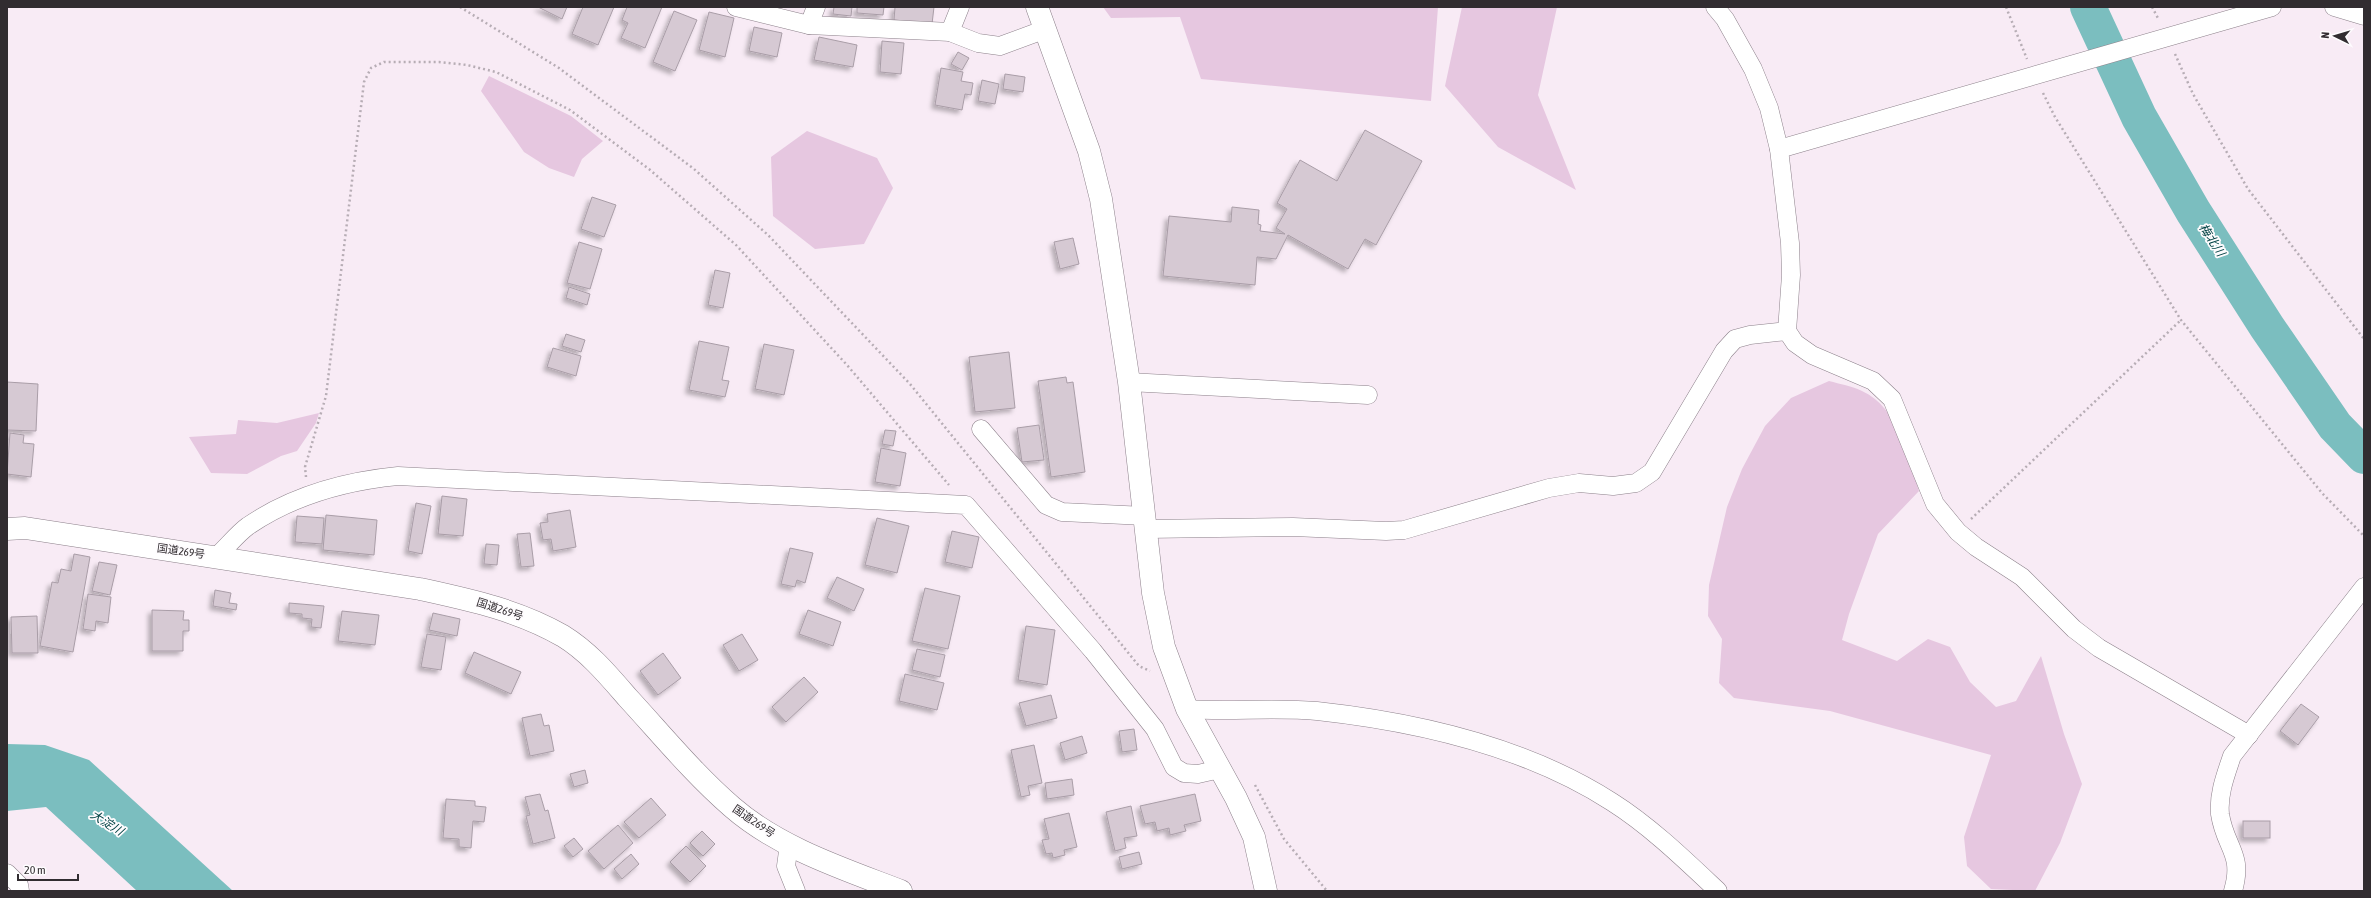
<svg xmlns="http://www.w3.org/2000/svg" width="2371" height="898" font-family="'Asap Condensed','Noto Sans JP',sans-serif">
<style>
.green{fill:#e6c7e0}
.water{fill:#7bbebf}
.lines{fill:none;stroke-linecap:round;stroke-linejoin:round}
.river{stroke:#7bbebf;stroke-width:36}
.building{fill:#d6c9d3;stroke:#a99da7;filter:url(#shadow)}
.street-casing{stroke:#8c808a;stroke-width:19}
.secondary-casing{stroke:#8c808a;stroke-width:23}
.highway-casing{stroke:#8c808a;stroke-width:23}
.path{stroke:#b7adb5;stroke-width:2.5;stroke-dasharray:2 3;stroke-linecap:butt}
.street{stroke:#fff;stroke-width:18}
.secondary{stroke:#fff;stroke-width:22}
.highway{stroke:#fff;stroke-width:22}
.labels{text-anchor:middle;dominant-baseline:central;stroke-width:3.5;stroke-linejoin:round;paint-order:stroke}
.street-label{font-size:11px;fill:#312c30;stroke:#fefcfe}
.water-label{font-size:12px;font-style:italic;fill:#004143;stroke:#fefcfe}
</style>
<defs>
<filter id="shadow"><feDropShadow dx="-3.5" dy="3.5" stdDeviation="2" flood-color="#0004"/></filter>
</defs>
<rect width="100%" height="100%" fill="#f8ebf5"/>
<g class="green">
<path d="M1103,7H1438L1431,101L1201,79L1180,17L1111,18Z"/>
<path d="M1462,7H1557L1538,95L1576,190L1498,147L1445,86Z"/>
<path d="M489,76L571,116L603,141L582,159L574,177L549,168L524,152L481,91Z"/>
<path d="M807,131L877,158L893,188L864,244L815,249L773,216L771,157Z"/>
<path d="M1829,381C1840,384 1852,386 1862,391C1899,408 1908,456 1919,491L1878,534L1849,614L1842,640L1897,661L1928,639L1950,647L1970,682L1996,707L2016,701L2041,656L2064,734L2082,784L2060,843L2035,891L1991,889L1967,866L1964,837L1991,755L1830,711L1734,698L1719,683L1722,639L1708,616L1709,585L1727,507L1742,469L1765,426L1791,398Z"/>
<path d="M319,413L316,423L297,451L281,456L247,474L211,473L189,437L236,434L238,420L277,423Z"/>
</g>
<path class="water" d="M7,744L45,745L89,760L233,891H137L46,807L7,811Z"/>
<g class="lines">
<path class="river" d="M2088,7L2139,117L2193,211L2267,327L2335,426L2364,456"/>
</g>
<g class="building">
<path d="M538,7H567L562,19Z"/>
<path d="M583,7H614L598,45L572,34Z"/>
<path d="M627,7H662L645,48L621,38L628,23L622,20Z"/>
<path d="M834,7H852L851,16L833,14Z"/>
<path d="M857,7H884L883,15L857,13Z"/>
<path d="M895,7H934L932,24L894,20Z"/>
<path d="M674,11L697,20L675,71L653,62Z"/>
<path d="M709,12L734,18L725,57L699,50Z"/>
<path d="M754,27L782,33L777,57L749,51Z"/>
<path d="M819,37L857,45L853,67L814,60Z"/>
<path d="M882,41L904,43L901,74L880,72Z"/>
<path d="M958,52L969,58L962,70L951,64Z"/>
<path d="M941,68L963,72L961,81L973,83L971,95L965,94L962,110L935,105Z"/>
<path d="M1005,74L1025,77L1023,92L1003,89Z"/>
<path d="M982,80L999,84L995,104L978,101Z"/>
<path d="M1365,130L1422,161L1376,245L1365,239L1348,269L1288,235L1276,259L1257,257L1255,285L1163,276L1169,216L1231,222L1232,207L1259,210L1258,224L1261,225L1260,231L1285,234L1276,228L1287,209L1277,203L1300,160L1337,181Z"/>
<path d="M592,197L616,205L604,237L581,229Z"/>
<path d="M1073,238L1079,264L1060,269L1054,242Z"/>
<path d="M579,242L602,249L590,289L567,283Z"/>
<path d="M715,270L730,273L723,308L708,305Z"/>
<path d="M569,287L590,294L587,305L566,298Z"/>
<path d="M566,334L585,340L581,352L562,346Z"/>
<path d="M699,341L729,347L722,380L729,381L725,397L689,390Z"/>
<path d="M764,344L794,350L784,395L755,389Z"/>
<path d="M553,348L581,356L576,376L547,367Z"/>
<path d="M1009,352L1015,408L975,412L969,357Z"/>
<path d="M1066,377L1067,383L1073,382L1085,472L1051,477L1038,381Z"/>
<path d="M7,382L38,384L36,431L7,430Z"/>
<path d="M1039,425L1044,460L1022,462L1017,428Z"/>
<path d="M885,430L896,431L893,446L882,444Z"/>
<path d="M10,433L24,435L23,443L34,444L31,477L7,474Z"/>
<path d="M881,448L906,453L900,486L875,482Z"/>
<path d="M442,496L467,499L463,536L438,534Z"/>
<path d="M416,503L431,506L422,554L408,551Z"/>
<path d="M570,510L576,547L553,551L551,539L543,540L540,523L548,522L547,514Z"/>
<path d="M326,515L377,520L374,555L323,550Z"/>
<path d="M297,516L324,518L322,544L295,542Z"/>
<path d="M877,518L909,526L897,573L865,565Z"/>
<path d="M952,531L979,537L972,568L945,562Z"/>
<path d="M530,533L534,566L521,567L517,534Z"/>
<path d="M486,544L499,545L497,565L484,564Z"/>
<path d="M790,548L813,553L805,583L797,580L795,587L781,584Z"/>
<path d="M74,554L90,557L73,652L40,646L52,582L58,583L61,569L71,571Z"/>
<path d="M99,562L117,565L110,595L92,591Z"/>
<path d="M837,577L864,589L854,611L827,598Z"/>
<path d="M925,588L960,596L948,649L912,641Z"/>
<path d="M215,590L231,593L229,603L237,604L236,610L213,606Z"/>
<path d="M88,594L111,597L108,623L96,621L95,631L83,629Z"/>
<path d="M289,603L324,606L321,628L311,627L312,619L302,618V614L289,613Z"/>
<path d="M152,610L184,611L183,620H189V631H183V651H152Z"/>
<path d="M808,610L841,622L833,646L799,634Z"/>
<path d="M342,611L379,615L375,645L338,641Z"/>
<path d="M433,613L460,619L457,636L429,630Z"/>
<path d="M37,616L38,653H12L11,617Z"/>
<path d="M1026,626L1055,630L1047,685L1018,680Z"/>
<path d="M427,634L446,637L441,670L421,667Z"/>
<path d="M742,634L758,660L739,671L723,645Z"/>
<path d="M917,649L945,655L940,677L912,670Z"/>
<path d="M474,652L521,672L511,694L465,673Z"/>
<path d="M663,653L681,678L658,695L640,671Z"/>
<path d="M905,674L944,683L937,710L899,701Z"/>
<path d="M804,677L818,692L786,722L772,707Z"/>
<path d="M1051,695L1057,718L1026,726L1019,703Z"/>
<path d="M2301,704L2319,717L2298,745L2280,731Z"/>
<path d="M541,714L544,726L549,725L554,751L530,756L522,718Z"/>
<path d="M1134,729L1137,750L1122,752L1119,731Z"/>
<path d="M1082,736L1087,753L1065,760L1060,743Z"/>
<path d="M1034,745L1042,783L1028,786L1030,795L1021,797L1011,750Z"/>
<path d="M585,770L588,783L574,787L570,774Z"/>
<path d="M1072,779L1074,795L1047,799L1045,783Z"/>
<path d="M540,794L545,811L548,810L555,838L533,844L526,816L530,815L525,797Z"/>
<path d="M1195,794L1201,821L1184,825L1186,831L1170,835L1169,828L1157,831L1155,822L1145,824L1140,806Z"/>
<path d="M651,798L666,815L639,838L624,822Z"/>
<path d="M446,799L475,801V806L486,807L484,822L473,821L471,848L459,847V839L443,838Z"/>
<path d="M1131,806L1137,836L1124,838L1126,848L1115,851L1106,812Z"/>
<path d="M1069,813L1077,847L1064,850L1065,855L1053,858L1052,853L1046,854L1042,840L1049,839L1044,819Z"/>
<rect x="2243" y="821" width="27" height="17"/>
<path d="M618,825L633,843L604,869L588,851Z"/>
<path d="M702,831L715,844L703,856L690,843Z"/>
<path d="M574,838L583,849L573,857L564,846Z"/>
<path d="M686,846L706,866L690,882L670,862Z"/>
<path d="M1139,852L1142,864L1122,869L1119,857Z"/>
<path d="M631,854L639,864L622,879L614,869Z"/>
</g>
<g class="lines">
<g class="street-casing">
<g id="street">
<path d="M736,7L809,25L816,7"/>
<path d="M960,7L950,32L978,43L1000,46L1046,29"/>
<path d="M1715,7L1725,19L1753,69L1769,108L1779,149L1790,243L1791,275L1787,331L1795,343L1812,355L1873,381L1892,399L1935,504L1958,532L1976,547L2022,577L2074,629L2099,648L2249,735"/>
<path d="M2334,7L2364,16"/>
<path d="M809,25L950,32"/>
<path d="M1779,149L2272,7"/>
<path d="M1129,382L1368,395"/>
<path d="M981,429L1046,505L1062,512L1145,516"/>
<path d="M1146,529L1293,527L1386,531L1404,530L1549,488L1579,483L1613,486L1636,483L1652,472L1724,351L1735,339L1750,335L1787,331"/>
<path d="M217,556C227,547 237,534 248,526C292,496 346,481 398,476L966,505L1093,651L1155,729L1174,767L1184,773L1198,774L1220,769"/>
<path d="M1187,709C1230,712 1274,707 1317,711C1418,722 1525,746 1612,802C1650,826 1685,860 1718,891"/>
<path d="M789,844L786,866L796,891"/>
<path d="M7,873L19,885L20,891"/>
<path d="M2233,891C2244,853 2225,848 2220,814C2218,794 2226,774 2232,756L2364,587"/>
</g>
</g>
<g class="secondary-casing">
<path id="secondary" d="M1037,7L1089,151L1101,199L1129,382L1153,593L1164,647L1187,709L1236,798L1254,837L1266,891"/>
</g>
<g class="highway-casing">
<path id="highway" d="M7,529L25,528L420,589C470,600 518,610 563,636C589,652 608,675 628,698C662,735 694,774 732,807C779,848 844,869 901,891"/>
</g>
<g class="path">
<path d="M460,7L559,68L694,169L768,235L910,384L1139,666L1150,671"/>
<path d="M2006,7L2027,59"/>
<path d="M2152,7L2159,20"/>
<path d="M2175,54L2193,94L2248,189L2364,339"/>
<path d="M2043,93L2055,117L2181,320L2322,493L2364,536"/>
<path d="M306,477L305,467L326,396L364,82L371,68L384,62H439L467,65L496,72L570,110L649,169L736,245L847,365L949,485"/>
<path d="M1971,519L2181,320"/>
<path d="M1255,785L1284,839L1327,891"/>
</g>
<use href="#street" class="street"/>
<use href="#secondary" class="secondary"/>
<use href="#highway" class="highway"/>
</g>
<g class="labels">
<g class="street-label">
<text transform="translate(181 551) rotate(8)">国道269号</text>
<text transform="translate(500 609) rotate(18)">国道269号</text>
<text transform="translate(754 821) rotate(34)">国道269号</text>
</g>
<g class="water-label">
<text transform="translate(2212 240) rotate(57)">梅北川</text>
<text transform="translate(107 823) rotate(32)">大淀川</text>
</g>
</g>
<rect width="2371" height="898" fill="none" stroke="#312c30" stroke-width="16"/>
<g transform="translate(2335 36) rotate(275)" stroke="#fefcfe" stroke-width="3" paint-order="stroke">
<path d="M0-3L7 15L0 10L-7 15Z" fill="#312c30"/>
<text y="-6" font-size="11" font-weight="bold" text-anchor="middle" fill="#312c30">N</text>
</g>
<path d="M18 874v6h60v-6" fill="none" stroke="#312c30" stroke-width="2"/>
<text x="24" y="874" font-size="12" fill="#312c30" stroke="#fefcfe" stroke-width="3" paint-order="stroke">20 m</text>
</svg>
